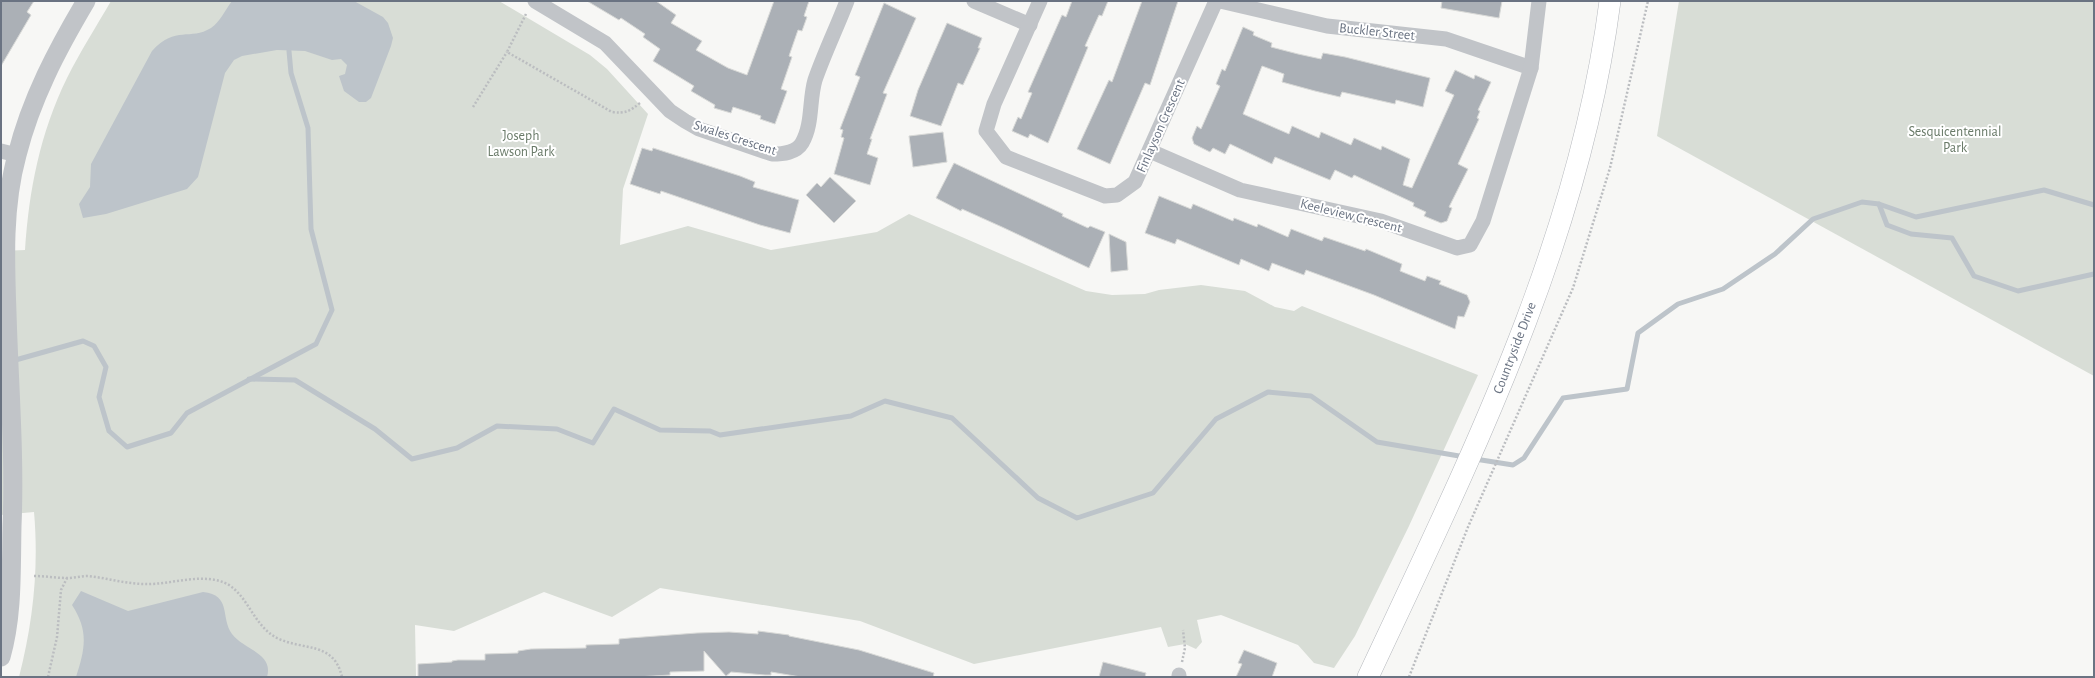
<svg xmlns="http://www.w3.org/2000/svg" width="2095" height="678" font-family="'Alegreya Sans',sans-serif">
<style>
.green{fill:#d8ddd6}
.water{fill:#bdc4ca}
.lines{fill:none;stroke-linecap:round;stroke-linejoin:round}
.stream{stroke:#bdc4ca;stroke-width:5}
.building{fill:#abb0b6;stroke:#d8d9d7}
.secondary-casing{stroke:#b6b9be;stroke-width:22}
.path{stroke:#bbbdc0;stroke-width:2.5;stroke-dasharray:2 2;stroke-linecap:butt}
.minor{stroke:#c1c4c8;stroke-width:15}
.tertiary{stroke:#c1c4c8;stroke-width:19}
.secondary{stroke:#fff;stroke-width:21}
.labels{text-anchor:middle;dominant-baseline:central;stroke-width:4;stroke-linejoin:round;paint-order:stroke}
.street-label{font-size:14px;fill:#6a7382;stroke:#fff}
.park-label{font-size:14px;fill:#697a68;stroke:#fff}
</style>
<rect width="100%" height="100%" fill="#f7f7f5"/>
<g class="green">
<path d="M111,1H499L590,55L607,69L648,114L623,189L620,245L688,226L771,250L877,232L909,214L1086,291L1112,295L1145,294L1159,290L1201,285L1245,291L1275,307L1294,311L1302,306L1478,375L1409,526L1355,636L1334,668L1314,663L1298,645L1221,615L1197,620L1202,642L1196,649L1185,644L1168,647L1161,627L974,664L860,621L660,588L612,617L544,592L454,631L415,625L416,677H19C33,623 39,568 34,512L1,515V251L25,250C29,190 40,133 67,78C80,52 96,27 111,1Z"/>
<path d="M1679,1H2094V376L1657,136Z"/>
</g>
<g class="water">
<path d="M232,1H354L383,17L388,23L393,38L391,46L371,98L366,102H359L344,91L339,76L345,74L347,65L341,59L332,60L305,51L277,50L242,56L234,60L225,73L198,177L187,189L106,214L83,218L79,204L90,187L91,164L152,51C176,25 190,41 211,28C220,22 225,10 232,1Z"/>
<path d="M81,591L128,611L203,592C232,595 220,617 232,634C244,650 274,653 267,677H76C85,649 89,631 72,605Z"/>
</g>
<g class="lines">
<g class="stream">
<path d="M1879,204L1887,225L1911,234L1952,238L1974,276L2018,291L2094,274"/>
<path d="M12,361L83,341L94,346L106,367L99,397L109,431L127,447L171,433L187,413L316,344L332,310L311,229L308,128L291,73L289,51"/>
<path d="M249,379L295,380L375,429L412,459L457,448L497,426L557,429L593,443L614,409L660,430L710,431L720,435L851,416L885,401L952,418L1038,498L1077,518L1153,493L1216,419L1268,392L1311,396L1377,442L1465,457"/>
<path d="M1475,459L1513,465L1524,458L1563,398L1627,389L1638,333L1678,304L1723,289L1775,254L1813,219L1862,202L1879,204L1916,217L2044,190L2094,205"/>
</g>
</g>
<g class="building">
<path d="M1,1H34L27,12L31,15L1,66Z"/>
<path d="M587,1H656L676,15L671,23L702,41L696,50L728,68L747,75L774,1H809L804,16L807,17L802,31L798,30L789,56L792,57L781,89L787,91L775,124L760,119L761,116L733,107L731,113L714,108L715,105L691,91L694,86L653,61L660,49L643,37L645,34L621,18L619,20Z"/>
<path d="M1072,1H1108L1102,16L1099,15L1085,46L1088,47L1048,143L1030,134L1028,138L1012,131L1018,117L1021,119L1032,93L1028,92L1062,15L1066,17Z"/>
<path d="M1142,1H1178L1150,85L1145,83L1110,164L1077,149L1109,80L1112,82Z"/>
<path d="M1442,1H1502L1499,18L1441,8Z"/>
<path d="M884,3L916,18L883,93L887,94L870,139H872L867,154L878,158L870,185L834,174L844,138L841,137L843,130L840,129L860,77L855,75Z"/>
<path d="M947,23L982,38L978,48H980L963,85L958,83L941,126L910,116L918,90Z"/>
<path d="M1243,27L1254,32L1253,35L1272,43L1271,47L1298,54L1321,59L1323,53L1345,57L1430,78L1423,107L1396,100L1395,104L1342,92L1340,97L1315,91L1282,82L1284,74L1262,66L1243,114L1289,134L1292,126L1319,138L1321,132L1351,145L1354,138L1381,150L1382,146L1410,159L1403,185L1412,188L1454,95L1445,91L1455,70L1474,79L1475,75L1491,82L1478,110L1480,111L1477,118L1479,119L1458,164L1468,169L1449,207L1452,208L1447,221L1441,223L1424,216L1426,212L1413,206L1414,203L1354,175L1352,178L1335,170L1330,180L1275,157L1272,164L1230,144L1225,154L1213,148L1210,152L1194,144L1192,138L1197,126L1201,129L1220,86L1216,84L1222,69L1225,71Z"/>
<path d="M943,132L947,162L913,167L909,136Z"/>
<path d="M642,148L652,151L653,148L740,176L755,182L753,187L799,200L790,233L760,225L661,191L660,194L630,184Z"/>
<path d="M954,163L1063,214L1062,216L1088,228L1090,226L1105,232L1089,268L1002,227L962,209L961,211L936,198Z"/>
<path d="M830,177L856,201L834,223L806,195L817,183L821,187Z"/>
<path d="M1159,196L1191,209L1193,204L1233,221L1234,218L1257,227L1258,224L1288,237L1291,229L1322,241L1324,237L1365,251L1366,249L1402,264L1400,271L1425,281L1427,276L1441,281L1439,284L1467,295L1470,302L1464,317L1458,316L1455,329L1374,295L1306,270L1304,275L1272,263L1269,271L1241,259L1239,265L1177,239L1175,244L1145,233Z"/>
<path d="M1109,234L1126,242L1128,270L1111,272Z"/>
<path d="M758,631L789,635V636L859,650L934,673L933,677H801L771,672V675H765L731,672L726,676L704,651V671L670,672V675L636,677H418V664L452,662V661L458,660H485V654L518,653V651L531,649L586,648V645L619,644V639L630,638L697,633L729,632L758,634Z"/>
<path d="M1244,650L1277,663L1272,677H1236L1242,664L1238,663Z"/>
<path d="M1103,662L1146,673L1145,677H1099Z"/>
</g>
<g class="lines">
<g class="secondary-casing">
<path id="secondary" d="M1368,677C1470,459 1579,243 1610,1"/>
</g>
<g class="path">
<path d="M526,14L507,52L612,112C625,114 630,111 640,103"/>
<path d="M473,107L507,52"/>
<path d="M34,576C45,576 56,578 67,578C74,578 81,576 88,576C107,578 126,584 145,584C171,585 205,571 229,585C249,598 254,626 277,638C303,651 334,641 342,677"/>
<path d="M1182,662L1185,648L1183,630"/>
<path d="M48,677L57,637L61,590L67,578"/>
<path d="M1409,677L1468,527L1573,288L1610,168L1648,1"/>
</g>
<g class="minor">
<path d="M535,1L605,43L670,111L685,121L699,129L772,154C783,154 796,153 802,143C813,124 809,100 815,80C824,54 837,27 847,1"/>
<path d="M974,1L1030,25"/>
<path d="M1040,1L994,104L986,131L1006,157L1105,196L1117,195L1135,182L1216,1"/>
<path d="M1220,1L1327,26L1446,39L1531,68"/>
<path d="M1,151L17,155"/>
<path d="M1150,151L1240,190L1381,221L1457,248L1470,245L1483,221L1531,68L1539,1"/>
<path d="M1179,677V675"/>
</g>
<path class="tertiary" d="M1,657C13,615 11,570 12,526C15,455 9,384 7,313C5,260 3,206 17,155C31,99 57,50 86,1"/>
<use href="#secondary" class="secondary"/>
</g>
<g class="labels">
<g class="street-label">
<text transform="translate(1377 32) rotate(6)">Buckler Street</text>
<text transform="translate(1161 126) rotate(-66)">Finlayson Crescent</text>
<text transform="translate(735 138) rotate(18)">Swales Crescent</text>
<text transform="translate(1351 216) rotate(14)">Keeleview Crescent</text>
<text transform="translate(1515 348) rotate(-69)">Countryside Drive</text>
</g>
<g class="park-label">
<text x="1955" y="132">Sesquicentennial<tspan x="1955" dy="16">Park</tspan></text>
<text x="521" y="136">Joseph<tspan x="521" dy="16">Lawson Park</tspan></text>
</g>
</g>
<rect width="2095" height="678" fill="none" stroke="#6a7382" stroke-width="4"/>
</svg>
